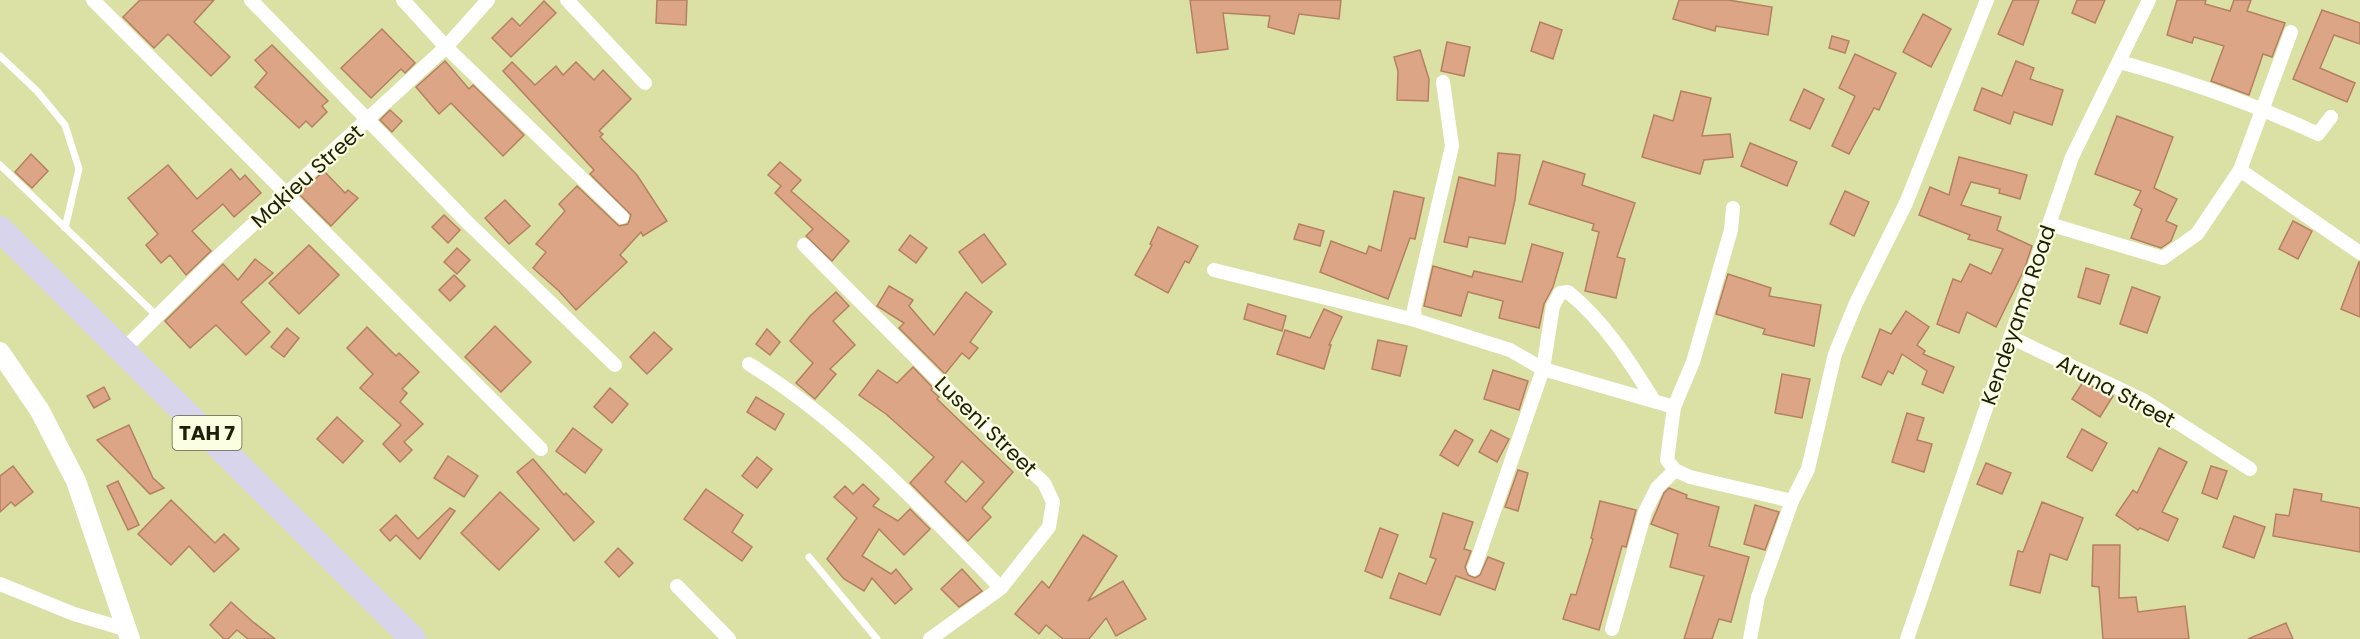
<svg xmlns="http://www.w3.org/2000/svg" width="2360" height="639" font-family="Poppins,sans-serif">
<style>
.building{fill:#dca686;stroke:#b48062;stroke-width:1.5;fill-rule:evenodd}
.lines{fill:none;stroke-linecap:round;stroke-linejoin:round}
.lane{stroke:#fff;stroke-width:7}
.street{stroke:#fff;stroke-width:14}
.secondary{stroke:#fff;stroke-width:20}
.highway{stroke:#d7d4ec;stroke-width:26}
.labels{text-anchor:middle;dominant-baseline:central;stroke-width:4.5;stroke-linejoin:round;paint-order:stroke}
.shield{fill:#fbfee0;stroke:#61634a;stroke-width:1.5}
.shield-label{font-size:20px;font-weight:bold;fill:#1f2009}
.street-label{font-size:21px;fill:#1f2009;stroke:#fbfee0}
</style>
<rect width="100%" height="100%" fill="#dbe0a4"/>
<g class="building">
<path d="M140,0H214L194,22L230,57L211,76L168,34L154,48L123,17Z"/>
<path d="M657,0H687L686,25L656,23Z"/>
<path d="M1190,0H1341L1339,19L1299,14L1294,34L1268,27L1270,16L1223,13L1228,49L1197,53Z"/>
<path d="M1679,0H1728L1772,7L1768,35L1716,26L1715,31L1673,19Z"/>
<path d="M2013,0H2039L2023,45L1998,34Z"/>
<path d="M2077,0H2105L2095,23L2072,13Z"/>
<path d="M2177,0H2206L2205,4L2230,11L2234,0H2251L2247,11L2285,23L2272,57L2263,54L2249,95L2211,81L2224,46L2194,37L2192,43L2167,35Z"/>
<path d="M544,1L556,13L511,57L492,38L512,18L520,26Z"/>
<path d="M2322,10L2360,23V44L2334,35L2320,68L2355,83L2347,102L2293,79Z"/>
<path d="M1923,14L1951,29L1931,67L1903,52Z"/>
<path d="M1540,22L1562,30L1553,59L1531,51Z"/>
<path d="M382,29L415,63L405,73L401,69L371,98L341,68Z"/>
<path d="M1832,36L1849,41L1845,53L1829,48Z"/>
<path d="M1447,42L1470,47L1464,76L1441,71Z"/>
<path d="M272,45L328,101L322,106L327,112L312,127L306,121L299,128L255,87L267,73L255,60Z"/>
<path d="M1420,50L1429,79L1428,101L1397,100L1398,71L1394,57Z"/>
<path d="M1855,54L1896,73L1879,110L1874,108L1849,154L1832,146L1855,96L1839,88Z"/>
<path d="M445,61L469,89L473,85L524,135L503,156L451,103L439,114L416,87Z"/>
<path d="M2016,61L2034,68L2030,79L2063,90L2052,125L2014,112L2010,124L1974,110L1982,88L2002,96Z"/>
<path d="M512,62L535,85L556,66L563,75L576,62L594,80L603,70L631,99L599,131L603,134L600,137L637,175L667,221L643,236L641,232L620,255L627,262L576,310L559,291L533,268L546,252L536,244L565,211L559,204L577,186L619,226L628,224L631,215L590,174L594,170L503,71Z"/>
<path d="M1804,89L1824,99L1810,129L1790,120Z"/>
<path d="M1681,91L1711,98L1702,136L1730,134L1733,157L1704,160L1700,174L1642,157L1654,115L1673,121Z"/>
<path d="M390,110L402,121L392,132L380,120Z"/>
<path d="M2117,116L2173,137L2154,188L2177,199L2166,221L2177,226L2171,241L2161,248L2131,238L2142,209L2134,205L2141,191L2095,174Z"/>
<path d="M1750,143L1797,162L1787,186L1741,166Z"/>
<path d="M1498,153L1520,155L1515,200L1505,244L1469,237L1467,247L1444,242L1459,177L1495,186Z"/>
<path d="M31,154L48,171L32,188L15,172Z"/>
<path d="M1959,157L2027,175L2020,199L1999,193L2000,189L1971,182L1961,205L2001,217L1997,230L2032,246L2024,270L1996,327L1967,312L1959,333L1937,324L1953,279L1961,282L1970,264L1991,274L2003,249L1968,239L1970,235L1919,215L1930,187L1949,195Z"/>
<path d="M1543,161L1585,174L1582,185L1635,203L1617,257L1625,259L1616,298L1585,291L1599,232L1592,230L1594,224L1529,204Z"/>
<path d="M780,162L801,180L791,191L849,241L832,261L806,236L813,229L775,193L781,186L768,175Z"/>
<path d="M168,165L197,199L231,169L240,180L245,175L261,193L234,217L223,204L192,231L211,251L186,275L170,255L161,263L146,245L158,234L128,198Z"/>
<path d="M324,171L345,193L348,190L358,198L331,226L299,194Z"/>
<path d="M1394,191L1424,198L1415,239L1410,238L1388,299L1320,272L1331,241L1366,254L1369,246L1381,251Z"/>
<path d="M1845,191L1869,202L1854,236L1830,224Z"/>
<path d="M505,200L530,226L509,244L485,218Z"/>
<path d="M444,215L460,230L448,243L432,227Z"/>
<path d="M2293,221L2312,231L2298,259L2279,249Z"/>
<path d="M1299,224L1324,231L1320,246L1294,239Z"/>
<path d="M1158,227L1198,246L1189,263L1185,261L1168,293L1135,275L1152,245L1150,244Z"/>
<path d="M984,234L1006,264L982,283L959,252Z"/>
<path d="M910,235L927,248L916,263L899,250Z"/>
<path d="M1532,244L1563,253L1553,287L1544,304L1539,328L1499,318L1503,301L1468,292L1461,316L1424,306L1433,266L1472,277L1474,271L1522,282Z"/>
<path d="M309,245L339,275L299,314L269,283Z"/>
<path d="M457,248L470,260L457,274L444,262Z"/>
<path d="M255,259L273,273L241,302L270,332L246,355L216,325L190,348L165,321L223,264L238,280Z"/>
<path d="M2359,262H2360V317L2341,309Z"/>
<path d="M2086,268L2109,275L2100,304L2078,297Z"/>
<path d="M1728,274L1771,288L1769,296L1821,305L1814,346L1763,334L1765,329L1716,314Z"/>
<path d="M454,275L465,286L450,301L439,290Z"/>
<path d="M889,286L913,300L909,306L934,335L966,292L992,312L970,342L978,348L969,359L962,353L945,374L899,328L904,323L877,306Z"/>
<path d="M2132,287L2160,297L2147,333L2120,324Z"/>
<path d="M836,292L849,306L833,321L855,345L830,369L836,374L815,399L796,383L813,363L790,341L810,316Z"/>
<path d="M1248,304L1286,316L1282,331L1244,319Z"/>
<path d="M1324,309L1342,317L1329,345H1331L1324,369L1277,354L1285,330L1310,338Z"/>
<path d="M1906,311L1929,327L1917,345L1925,351L1923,354L1954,367L1943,393L1922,384L1927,371L1902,354L1893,374L1888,371L1881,385L1862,377L1880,329L1891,334Z"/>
<path d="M495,326L531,362L501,392L465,357Z"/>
<path d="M367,327L396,356L399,353L419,372L402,389L407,393L400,402L423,424L404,442L412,450L400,462L383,444L401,425L360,388L373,374L347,348Z"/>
<path d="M287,328L299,338L284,357L271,347Z"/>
<path d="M767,329L780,342L770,355L756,344Z"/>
<path d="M654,332L672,349L647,374L630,357Z"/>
<path d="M1378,340L1407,346L1400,376L1372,369Z"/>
<path d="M913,367L933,388L931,390L939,397L937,399L1013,472L982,508L991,517L968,541L910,483L934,457L886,414L859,395L878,370L897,383ZM962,461L984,482L966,502L945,482Z"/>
<path d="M1493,370L1528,381L1519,410L1484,399Z"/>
<path d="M1782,374L1810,379L1802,418L1775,413Z"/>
<path d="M2083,382L2113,396L2100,417L2072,399Z"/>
<path d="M104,387L110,399L94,408L87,396Z"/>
<path d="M610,388L628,404L612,423L594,407Z"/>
<path d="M756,397L784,414L775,430L747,412Z"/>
<path d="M1907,413L1924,418L1917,440L1932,444L1924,472L1892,462Z"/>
<path d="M337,417L363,441L343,463L317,439Z"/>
<path d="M129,425L153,478L164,488L150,494L97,440Z"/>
<path d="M573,428L602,450L585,473L556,451Z"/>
<path d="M2082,429L2107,443L2092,471L2067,457Z"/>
<path d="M1455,430L1473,440L1458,466L1440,455Z"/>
<path d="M1491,430L1509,439L1497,462L1479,452Z"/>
<path d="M2159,448L2187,462L2162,512L2178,519L2168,541L2140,528L2138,530L2116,515L2133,490L2137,493Z"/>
<path d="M448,456L478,476L464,497L434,478Z"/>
<path d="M757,457L772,469L757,488L742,476Z"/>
<path d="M533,459L564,495L566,493L594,522L574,541L517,472Z"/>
<path d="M1986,463L2011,473L2002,494L1977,484Z"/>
<path d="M13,466L33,492L15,506L11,502L0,512V476Z"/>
<path d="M2211,466L2227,471L2217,499L2202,493Z"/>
<path d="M1518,470L1528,473L1518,511L1505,507Z"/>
<path d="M118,481L139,525L128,530L107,486Z"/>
<path d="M863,484L879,499L873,506L898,521L910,509L930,529L904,555L879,529L862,556L891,574L896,569L912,589L895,604L872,578L864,591L844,579L827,559L857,518L834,497L845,486L853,494Z"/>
<path d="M1669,488L1687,495L1686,498L1719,507L1709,546L1749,557L1731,622L1719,619L1712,639H1684L1704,576L1670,567L1678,534L1651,524L1664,493Z"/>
<path d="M706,489L743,515L732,532L752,547L742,561L684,519Z"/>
<path d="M2294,489L2322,494L2321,501L2360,508V552L2273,536L2276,514L2289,516Z"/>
<path d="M500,492L539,529L499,570L461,533Z"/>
<path d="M171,500L215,543L224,534L239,549L214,572L189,546L171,565L138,534Z"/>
<path d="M1600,501L1636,510L1626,547L1622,546L1599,630L1563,619L1571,594L1576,595L1593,539L1591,538Z"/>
<path d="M2042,502L2083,518L2067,560L2050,554L2040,593L2010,585L2018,551L2023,552Z"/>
<path d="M1755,505L1779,512L1765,550L1744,544Z"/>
<path d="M450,508L455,511L420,559L396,535L390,541L380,530L396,515L418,539Z"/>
<path d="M1443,513L1473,522L1464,549L1471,551L1465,567L1468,575L1475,578L1480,575L1488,557L1504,563L1495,590L1456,576L1440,615L1390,598L1399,573L1426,584L1436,559L1430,557Z"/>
<path d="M2234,516L2265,527L2254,558L2223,547Z"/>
<path d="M1380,528L1398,535L1382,578L1365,571Z"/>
<path d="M1083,535L1117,556L1088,601L1123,581L1146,619L1116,636L1106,618L1089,639H1063L1046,625L1039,634L1015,614L1042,581L1049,588Z"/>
<path d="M2093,545H2120L2119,598L2136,597L2138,612L2185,606L2189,639H2103L2099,587L2092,586Z"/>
<path d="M618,548L633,563L619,577L605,562Z"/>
<path d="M962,569L982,591L959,607L941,589Z"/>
<path d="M231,602L253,622L275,639H248L237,630L228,639H224L210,625Z"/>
<path d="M2286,623L2293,639H2248Z"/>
</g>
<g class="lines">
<g class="lane">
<path d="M0,56L37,91L65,125L79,169L65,228"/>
<path d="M0,165L157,316"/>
<path d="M809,557L877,639"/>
</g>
<g class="street">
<path d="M93,0L541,449"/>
<path d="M251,0L466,221L615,365"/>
<path d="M403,0L446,47L622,217"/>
<path d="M567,0L645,83"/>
<path d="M2120,62C2188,81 2254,104 2318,134L2331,117"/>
<path d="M1443,82L1452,146L1414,309L1415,320L1510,350L1543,369L1674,407"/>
<path d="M2240,170L2291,32"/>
<path d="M1733,208L1731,230L1693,362L1674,407L1667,460L1675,470L1690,477L1792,501L1758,597L1750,639"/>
<path d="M2049,224L2163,258L2197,234L2240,170L2360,253"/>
<path d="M804,245L958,400L1044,483L1053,502L1049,527L1001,588L930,639"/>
<path d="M1214,270L1415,320"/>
<path d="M2010,337L2143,400L2250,469"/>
<path d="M124,349L212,262L446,47L488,0"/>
<path d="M749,364C845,423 922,508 1001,588"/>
<path d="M1792,501L1808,469L1835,354L1856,303L1906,203L1987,0"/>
<path d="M1474,569L1543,369L1553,306L1560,293L1568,292C1604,321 1630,362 1654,401"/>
<path d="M0,584L74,614L128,630"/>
<path d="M677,586L729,639"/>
<path d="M1612,629L1645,512L1657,488L1675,470"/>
<path d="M1907,639L2072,157L2149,0"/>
</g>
<path class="secondary" d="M0,352L40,411L76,481L130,639"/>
<path class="highway" d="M0,229L413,639"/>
</g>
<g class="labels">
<rect class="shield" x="172.5" y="416" width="69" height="34" rx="4.5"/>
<g class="shield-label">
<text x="207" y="433">TAH 7</text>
</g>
<g class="street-label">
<text transform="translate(307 176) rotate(-42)">Makieu Street</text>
<text transform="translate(2018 315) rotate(-71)">Kendeyama Road</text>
<text transform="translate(2116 391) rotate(28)">Aruna Street</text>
<text transform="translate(986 426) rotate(44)">Luseni Street</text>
</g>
</g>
</svg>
